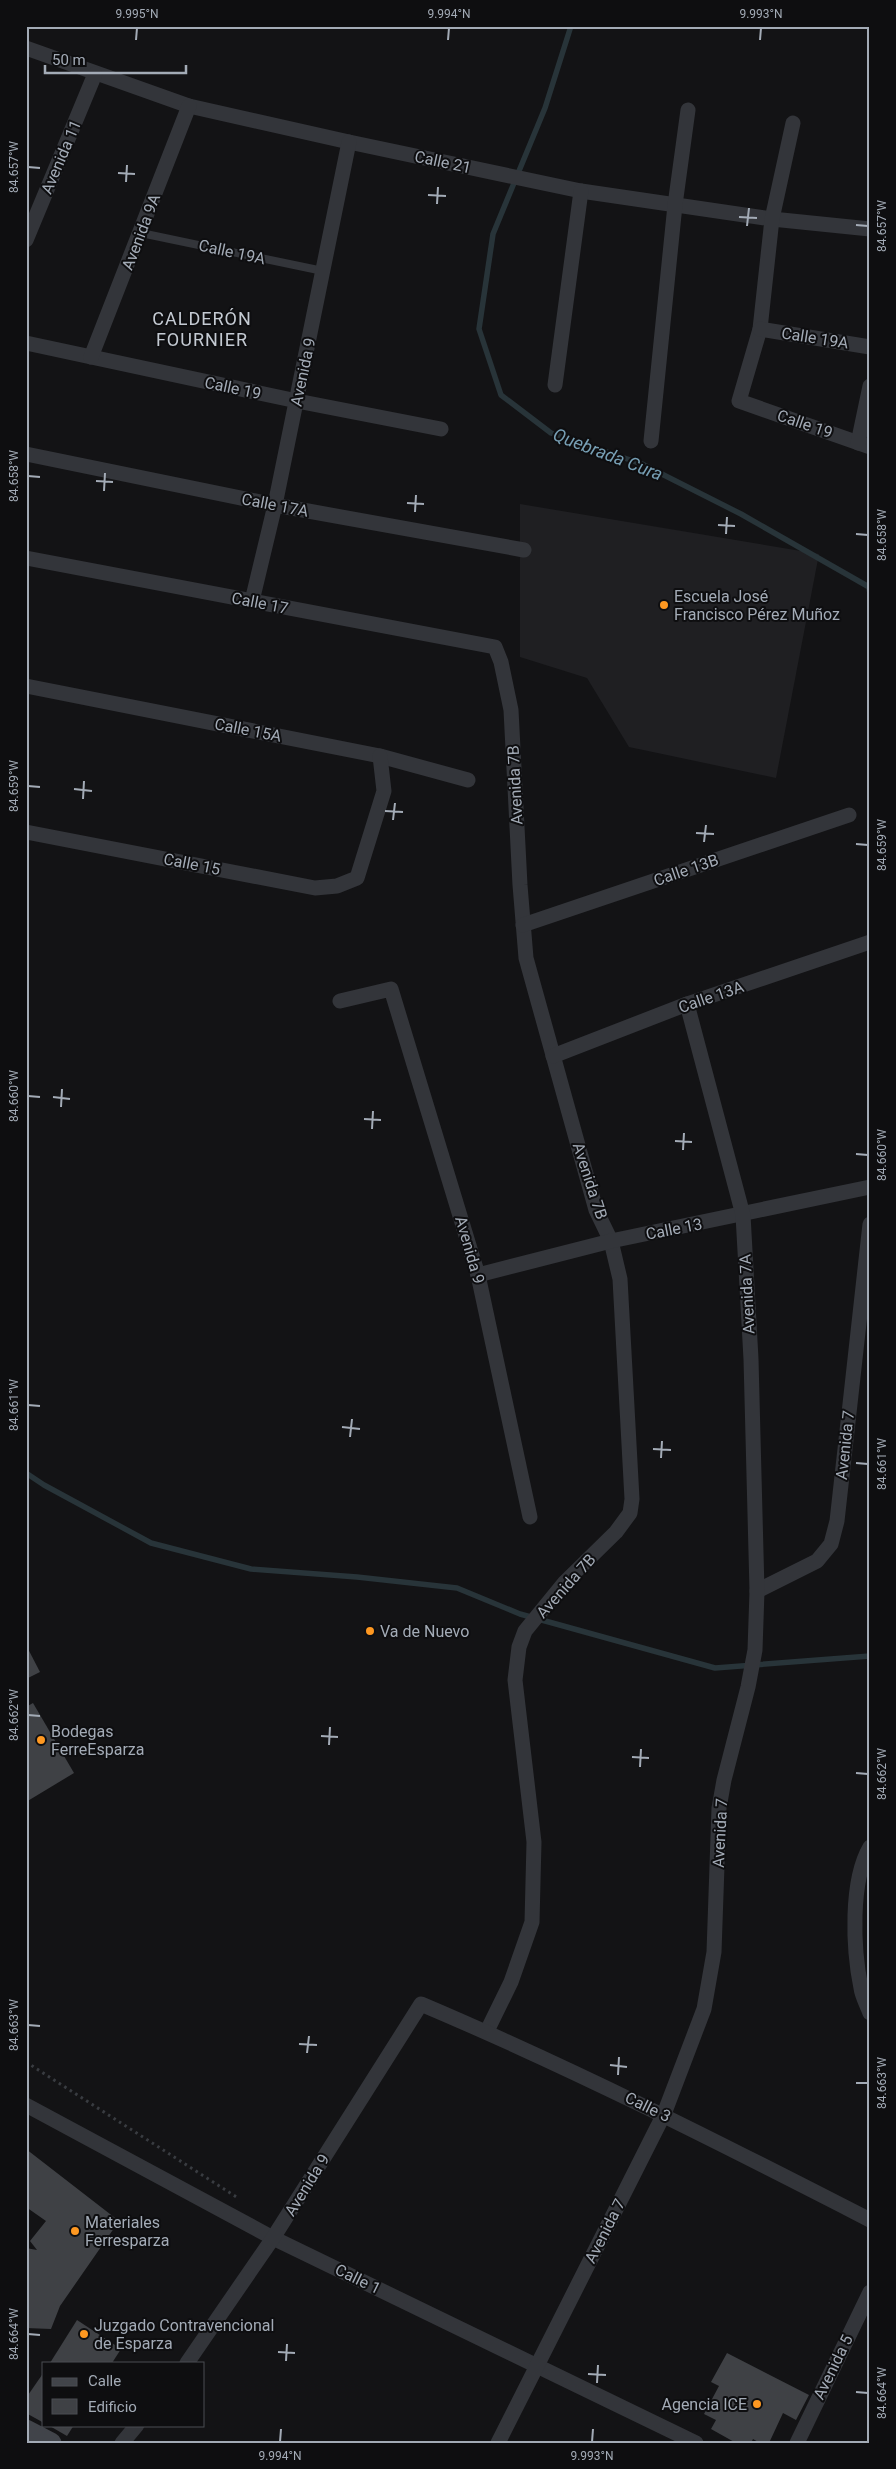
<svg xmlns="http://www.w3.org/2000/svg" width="896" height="2469" font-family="Roboto,sans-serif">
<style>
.built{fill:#1f1f22}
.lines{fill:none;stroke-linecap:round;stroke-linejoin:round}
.stream{stroke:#283439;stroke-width:5.5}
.building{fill:#3f4145}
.path{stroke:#393c41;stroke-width:3;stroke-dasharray:2.5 4;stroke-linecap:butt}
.lane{stroke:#33353a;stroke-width:8}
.street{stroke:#33353a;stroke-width:15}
.secondary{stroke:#41444a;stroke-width:21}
.ticks{fill:none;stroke:#a3abb6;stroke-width:2}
.poi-dot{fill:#fe9821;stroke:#0e0e10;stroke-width:2}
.labels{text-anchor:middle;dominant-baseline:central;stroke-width:4;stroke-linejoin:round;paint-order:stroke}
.street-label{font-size:16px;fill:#a3abb6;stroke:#0e0e10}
.poi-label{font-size:16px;fill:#a3abb6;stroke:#0e0e10;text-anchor:start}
.neighbourhood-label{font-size:18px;letter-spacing:1px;fill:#c4cad2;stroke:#0e0e10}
.water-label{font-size:18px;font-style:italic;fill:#779fb4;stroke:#0e0e10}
.neatline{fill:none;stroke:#a3abb6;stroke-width:2}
.ticks-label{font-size:12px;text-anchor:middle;fill:#a3abb6}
</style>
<rect width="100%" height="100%" fill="#131315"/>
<path class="built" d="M520,504L819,554L776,778L629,747L587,678L520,657Z"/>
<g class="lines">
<g class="stream">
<path d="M571,26L545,108L493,234L479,329L501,395L551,433L642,464L741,514L869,587L870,594"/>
<path d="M26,1473L44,1485L151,1543L251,1569L357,1577L457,1588L520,1614L715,1668L870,1656"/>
</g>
</g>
<g class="building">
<path d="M26,1645L40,1672L26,1679Z"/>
<path d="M33,1703L74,1773L26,1802V1707Z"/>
<path d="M26,2149L119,2221L60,2306L51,2329L26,2328V2248L37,2250L30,2241L46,2221L26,2207Z"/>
<path d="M77,2320L121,2349L112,2363H50Z"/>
<path d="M727,2353L809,2395L796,2420L783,2413L769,2443H760L753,2439L751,2443H736L711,2429L716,2420L704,2414L719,2386L711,2382Z"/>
<path d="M44,2372V2423L26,2413V2398Z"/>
<path d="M48,2425H74L67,2436Z"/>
</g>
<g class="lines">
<path class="path" d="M26,2062L238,2198"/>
<path class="lane" d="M141,233L323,271"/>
<g class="street">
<path d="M26,48L189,106L349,142L581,191L772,219L870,229"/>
<path d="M793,123L772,219L760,329L739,401L870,447"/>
<path d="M26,240L95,74"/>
<path d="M760,329L870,347"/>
<path d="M26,343L297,401L441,429"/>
<path d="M91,357L189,106"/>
<path d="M555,385L581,191"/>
<path d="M651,441L675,205L688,110"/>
<path d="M858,443L870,386"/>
<path d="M26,454L275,505L524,550"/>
<path d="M26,558L495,647L501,662L511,710L520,885L526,958L596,1210L611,1241L620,1279L632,1499L630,1513L616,1532L565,1582L525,1631L519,1647L515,1680L534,1842L532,1922L511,1982L487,2031"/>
<path d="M252,601L275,505L349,142"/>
<path d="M26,686L380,756L468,780"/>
<path d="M26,832L315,888L337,886L357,878L384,791L380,756"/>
<path d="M523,925L849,815"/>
<path d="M340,1001L391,989L478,1275L530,1517"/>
<path d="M553,1056L687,1004L870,942"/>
<path d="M478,1275L611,1241L870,1187"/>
<path d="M757,1591L817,1561L831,1544L837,1521L870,1224"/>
<path d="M870,1847C850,1881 853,1949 861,1988C862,1996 867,2005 870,2013"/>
<path d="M26,2105L273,2238L696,2443"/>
<path d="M187,2363L273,2238L421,2004C574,2069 722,2144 870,2220"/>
<path d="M122,2443L137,2425"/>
<path d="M498,2443L664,2114L704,2009L714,1952L719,1808L724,1780L748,1687L755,1650L757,1591L751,1359L743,1215L687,1004"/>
<path d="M797,2443L870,2292"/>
</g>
<path class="secondary" d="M26,2430L51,2443"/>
</g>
<path class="ticks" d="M136,40L137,28M448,40L449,28M760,40L761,28M28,167L40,168M118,173L135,174M126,182L127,165M428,195L446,196M437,204L438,187M739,217L757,218M856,225L868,226M747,226L749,208M28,476L40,477M96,481L113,482M104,491L105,473M407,503L424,504M415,512L416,495M718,525L735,526M726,534L727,517M856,534L868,535M28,786L40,787M74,789L92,791M83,799L84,781M385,811L403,812M393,820L395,803M696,833L714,834M704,842L706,825M856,844L868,845M28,1096L40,1097M53,1097L70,1099M61,1107L62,1089M364,1119L381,1120M372,1129L373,1111M675,1141L692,1142M683,1150L684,1133M856,1154L868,1155M28,1405L40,1406M342,1427L360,1429M350,1437L352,1419M653,1449L671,1450M661,1458L662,1441M856,1463L868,1464M28,1715L40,1716M321,1736L338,1737M329,1745L330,1727M632,1757L649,1758M640,1767L641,1749M856,1773L868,1774M28,2025L40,2026M299,2044L317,2045M307,2053L309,2036M610,2065L627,2067M618,2075L619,2057M856,2083H868M28,2334L40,2335M278,2352L295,2353M286,2361L287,2344M588,2374L606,2375M597,2383L598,2365M856,2392L868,2393M280,2442L281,2429M592,2442L593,2429"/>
<g class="poi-dot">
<circle cx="664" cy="605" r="5"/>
<circle cx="370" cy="1631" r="5"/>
<circle cx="41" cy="1740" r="5"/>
<circle cx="75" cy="2231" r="5"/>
<circle cx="84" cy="2334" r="5"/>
<circle cx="757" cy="2404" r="5"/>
</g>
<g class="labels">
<g class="street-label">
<text transform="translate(61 157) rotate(-67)">Avenida 11</text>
<text transform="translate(443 162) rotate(12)">Calle 21</text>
<text transform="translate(141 232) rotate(-69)">Avenida 9A</text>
<text transform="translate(232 252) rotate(12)">Calle 19A</text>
<text transform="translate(815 338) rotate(9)">Calle 19A</text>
<text transform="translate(303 372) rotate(-78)">Avenida 9</text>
<text transform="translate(233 388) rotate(12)">Calle 19</text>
<text transform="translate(805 424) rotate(19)">Calle 19</text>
<text transform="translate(275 505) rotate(11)">Calle 17A</text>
<text transform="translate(260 603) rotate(11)">Calle 17</text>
<text transform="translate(248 730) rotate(11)">Calle 15A</text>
<text transform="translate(515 785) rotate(-93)">Avenida 7B</text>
<text transform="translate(192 864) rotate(11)">Calle 15</text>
<text transform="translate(686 870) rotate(-19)">Calle 13B</text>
<text transform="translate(711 997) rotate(-19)">Calle 13A</text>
<text transform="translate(590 1181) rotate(72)">Avenida 7B</text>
<text transform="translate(674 1229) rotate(-11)">Calle 13</text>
<text transform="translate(470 1250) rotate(74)">Avenida 9</text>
<text transform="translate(747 1294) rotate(-93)">Avenida 7A</text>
<text transform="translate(845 1445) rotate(-84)">Avenida 7</text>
<text transform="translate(566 1586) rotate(-48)">Avenida 7B</text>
<text transform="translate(720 1833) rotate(-87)">Avenida 7</text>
<text transform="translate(648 2107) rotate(26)">Calle 3</text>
<text transform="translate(307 2185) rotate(-58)">Avenida 9</text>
<text transform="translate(605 2231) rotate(-63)">Avenida 7</text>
<text transform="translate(358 2279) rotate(26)">Calle 1</text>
<text transform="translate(833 2367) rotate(-64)">Avenida 5</text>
</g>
<g class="poi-label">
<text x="674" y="596">Escuela José<tspan x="674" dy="18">Francisco Pérez Muñoz</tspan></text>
<text x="380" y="1631">Va de Nuevo</text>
<text x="51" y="1731">Bodegas<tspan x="51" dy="18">FerreEsparza</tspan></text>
<text x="85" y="2222">Materiales<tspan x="85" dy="18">Ferresparza</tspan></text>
<text x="94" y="2325">Juzgado Contravencional<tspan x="94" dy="18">de Esparza</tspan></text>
<text x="747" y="2404" text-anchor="end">Agencia ICE</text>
</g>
<g class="neighbourhood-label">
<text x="202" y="318">CALDERÓN<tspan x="202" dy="21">FOURNIER</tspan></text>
</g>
<g class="water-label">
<text transform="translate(608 454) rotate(21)">Quebrada Cura</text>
</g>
</g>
<rect width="896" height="2469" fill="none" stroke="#0e0e10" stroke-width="55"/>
<rect x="42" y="2362" width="162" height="65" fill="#0e0e10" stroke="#4a4d52"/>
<rect x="52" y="2378" width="25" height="8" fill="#41444a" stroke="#4a4d52"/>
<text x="88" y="2386" font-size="15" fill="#a3abb6">Calle</text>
<rect x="52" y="2399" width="25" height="15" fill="#3f4145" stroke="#4a4d52"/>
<text x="88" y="2412" font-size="15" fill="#a3abb6">Edificio</text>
<path d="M45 65v8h141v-8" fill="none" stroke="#a3abb6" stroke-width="2.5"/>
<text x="52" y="65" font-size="15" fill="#a3abb6" stroke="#0e0e10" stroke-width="4" paint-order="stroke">50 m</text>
<rect x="28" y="28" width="840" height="2414" class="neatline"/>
<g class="ticks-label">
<text x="137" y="18">9.995°N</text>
<text x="449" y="18">9.994°N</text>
<text x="761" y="18">9.993°N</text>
<text transform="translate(14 167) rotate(-90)" y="4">84.657°W</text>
<text transform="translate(882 226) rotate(-90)" y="4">84.657°W</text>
<text transform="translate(14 476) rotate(-90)" y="4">84.658°W</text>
<text transform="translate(882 535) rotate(-90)" y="4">84.658°W</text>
<text transform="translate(14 786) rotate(-90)" y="4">84.659°W</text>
<text transform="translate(882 845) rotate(-90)" y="4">84.659°W</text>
<text transform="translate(14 1096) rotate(-90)" y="4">84.660°W</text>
<text transform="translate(882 1155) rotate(-90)" y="4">84.660°W</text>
<text transform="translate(14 1405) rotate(-90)" y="4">84.661°W</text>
<text transform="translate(882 1464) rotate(-90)" y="4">84.661°W</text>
<text transform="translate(14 1715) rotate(-90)" y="4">84.662°W</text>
<text transform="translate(882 1774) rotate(-90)" y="4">84.662°W</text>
<text transform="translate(14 2025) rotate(-90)" y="4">84.663°W</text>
<text transform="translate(882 2083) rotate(-90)" y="4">84.663°W</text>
<text transform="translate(14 2334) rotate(-90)" y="4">84.664°W</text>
<text transform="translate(882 2393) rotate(-90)" y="4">84.664°W</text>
<text x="280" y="2460">9.994°N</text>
<text x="592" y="2460">9.993°N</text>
</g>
</svg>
